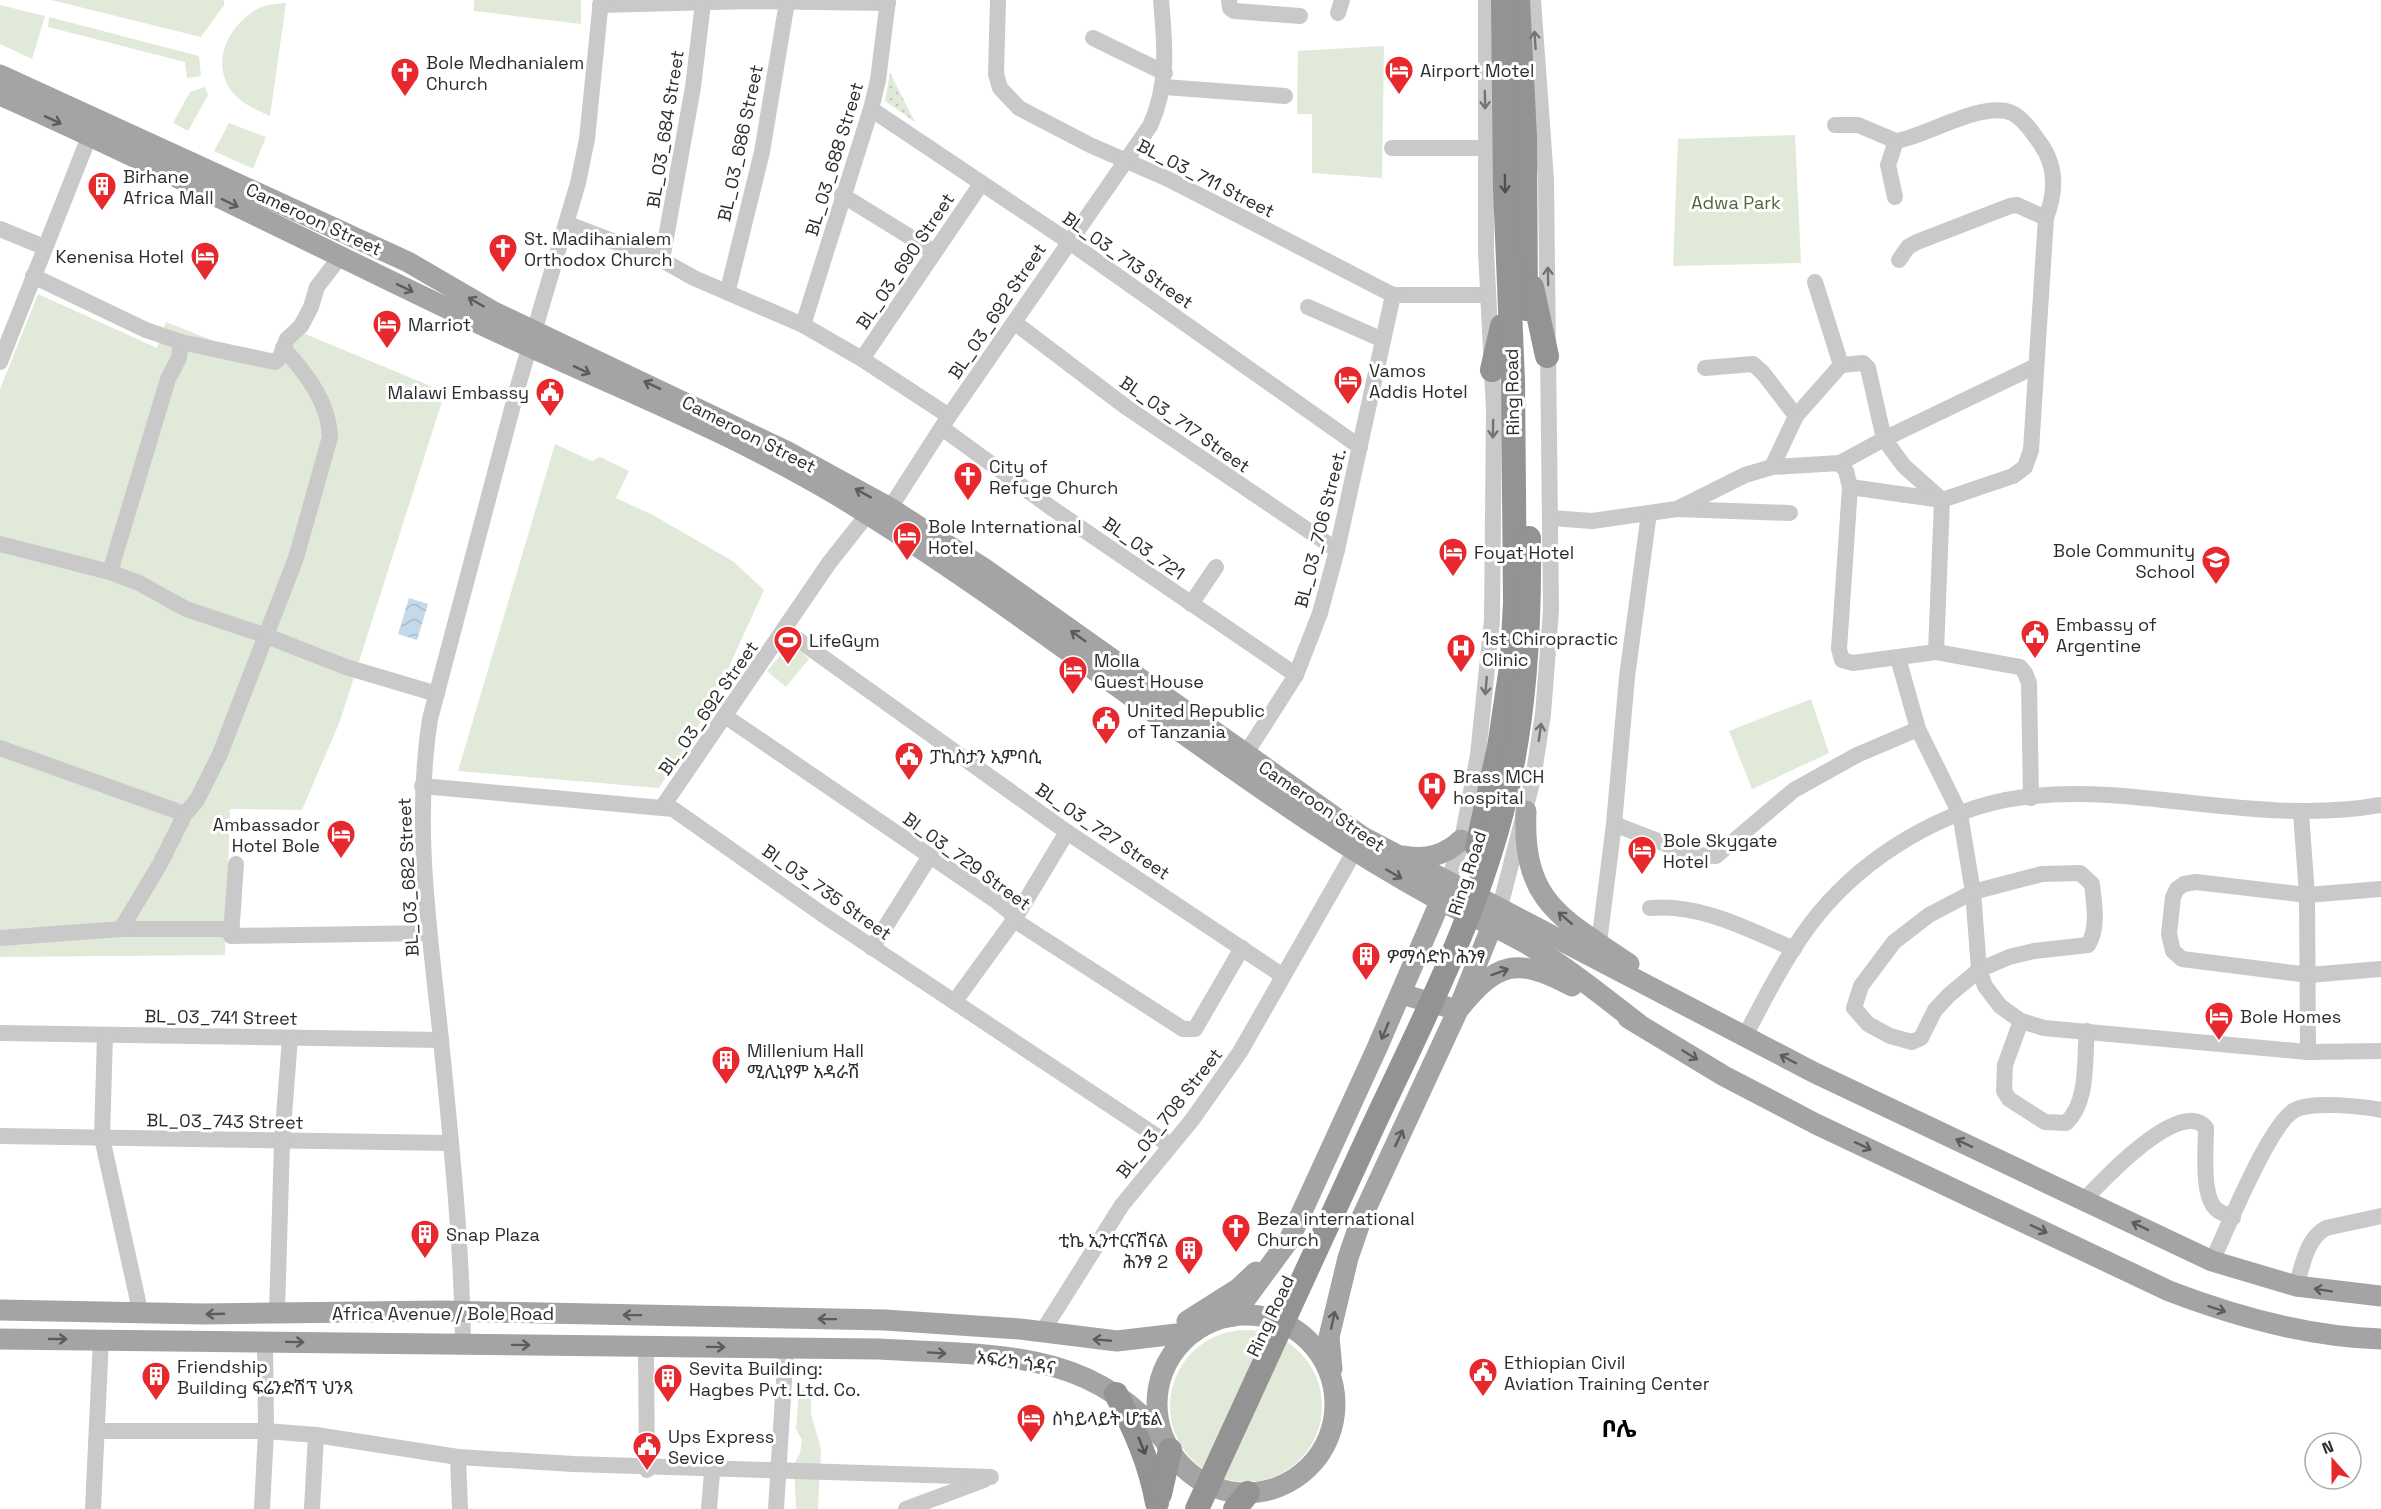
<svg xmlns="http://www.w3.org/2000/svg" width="2381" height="1509" font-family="'Space Grotesk','Noto Sans Ethiopic',sans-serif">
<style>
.green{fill:#e1ead9}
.garden{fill:url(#garden-dots)}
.water{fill:url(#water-waves)}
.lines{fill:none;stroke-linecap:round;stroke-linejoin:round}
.minor{stroke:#c9c9c9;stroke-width:16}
.major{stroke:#a4a4a4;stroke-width:21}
.highway{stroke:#939393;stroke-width:24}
.highway-bridge{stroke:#939393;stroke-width:24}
.oneway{stroke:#737373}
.oneway2{stroke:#5c5c5c}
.oneway3{stroke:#505050}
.labels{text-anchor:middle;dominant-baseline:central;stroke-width:6;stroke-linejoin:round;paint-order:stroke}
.poi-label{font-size:18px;fill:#2c2c2c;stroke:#fff;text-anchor:start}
.street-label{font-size:18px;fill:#2c2c2c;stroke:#fff}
.park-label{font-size:18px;fill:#4c6839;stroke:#fff}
.district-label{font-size:24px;font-weight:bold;fill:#000;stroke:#fff}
</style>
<defs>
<pattern id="garden-dots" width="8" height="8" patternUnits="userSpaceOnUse" patternTransform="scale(1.5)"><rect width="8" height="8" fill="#e1ead9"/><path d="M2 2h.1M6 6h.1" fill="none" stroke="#c1c9ba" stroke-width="1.8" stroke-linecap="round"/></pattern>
<pattern id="water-waves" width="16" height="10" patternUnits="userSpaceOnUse" patternTransform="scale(1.5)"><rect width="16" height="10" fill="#c4daeb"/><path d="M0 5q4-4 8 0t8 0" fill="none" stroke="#a9bbca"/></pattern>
</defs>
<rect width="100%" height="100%" fill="#fff"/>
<g class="green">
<path d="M51,0H224V5L201,37Z"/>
<path d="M474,0H581V24L474,11Z"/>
<path d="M286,3L270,116C257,110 244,105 234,94C208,64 229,24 259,8C267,4 277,4 286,3Z"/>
<path d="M0,5L45,16L32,59L0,44Z"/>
<path d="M49,17L199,56L201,76L187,78L185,62L48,27Z"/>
<path d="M1384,46L1382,178L1312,173V114H1297L1298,51Z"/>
<path d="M205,87L208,95L188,131L173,123L190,92Z"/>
<path d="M229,123L266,137L253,169L214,151Z"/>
<path d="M1795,135L1801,263L1673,266L1678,139Z"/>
<path d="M38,294L157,348L166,322L280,367L298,331L445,392L340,721L302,810L230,809L225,955L0,957V389Z"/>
<path d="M555,444L592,461L600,457L629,471L616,498L653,515L734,562L764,590L712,704L659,788L458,771Z"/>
<path d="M791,643L809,659L786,687L767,671Z"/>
<path d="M1811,699L1829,753L1752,789L1729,731Z"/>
<circle cx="1246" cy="1406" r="76"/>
<path d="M806,1383L811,1397V1414L821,1449L818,1509H796L794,1464L800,1453L802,1440L796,1429L799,1393Z"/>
</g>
<path class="garden" d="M890,73L915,122L885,101Z"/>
<path class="water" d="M409,598L428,604L417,640L398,634Z"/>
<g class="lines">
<g class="minor">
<path d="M998,0L996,74L1000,88L1019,108L1090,145L1168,179L1393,295H1488"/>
<path d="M1229,0L1230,8L1234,11L1300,16"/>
<path d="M600,5L752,1L888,3"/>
<path d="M1338,13L1342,0"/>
<path d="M1093,38L1165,73"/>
<path d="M1164,87L1285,96"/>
<path d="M871,109L1068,241L1360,447"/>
<path d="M1835,125H1858L1896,141C1927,136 1983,100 2012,113C2023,118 2033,133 2040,143C2057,166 2056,192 2046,218L2017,205L2010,206L1917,242L1908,247L1899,260"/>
<path d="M1392,148H1485"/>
<path d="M842,195L933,251"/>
<path d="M1895,197L1888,165L1896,141"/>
<path d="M568,224L662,260L694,278L803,325L862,359L949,416"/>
<path d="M0,229L44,247"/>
<path d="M662,260L693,87L703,3"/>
<path d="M33,276L146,330L181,342L179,358L168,379L110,572"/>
<path d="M728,290L762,152L787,2"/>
<path d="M1308,307L1383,340"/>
<path d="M1015,323L1126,407L1337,550"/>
<path d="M803,325L871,109L878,80L888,0"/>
<path d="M181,342L275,362L280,357L287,339L301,326L311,307L317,287L340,257"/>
<path d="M862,359L981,184"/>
<path d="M0,362L89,137"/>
<path d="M1841,365L1863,363L1868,368L1884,439L2036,366"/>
<path d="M1705,368L1753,364L1763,373L1796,416"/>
<path d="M942,428L1053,509L1296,675"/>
<path d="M1840,463L1884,439L1904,466L1942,500L1936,652"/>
<path d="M1772,467L1796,416L1841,365L1815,282"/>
<path d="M1850,487L1942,500L2013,476L2025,467L2031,450L2046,218"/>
<path d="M890,508L949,416L1150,126C1169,85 1165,44 1161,0"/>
<path d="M1677,509L1790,513"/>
<path d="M1551,518L1592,521L1677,509L1745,475L1772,467L1840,463L1846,471L1850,487L1839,649L1842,660L1853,663L1936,652L2020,667L2025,673L2029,683L2031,798"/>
<path d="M0,544L110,572L139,583L186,609L264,635L346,667L437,694"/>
<path d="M1191,604L1216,567"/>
<path d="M786,631L1067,832L1283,976"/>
<path d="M1898,658L1918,729L1960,814L1973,892L1979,970L1985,986L2000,1006L2021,1021L2044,1028L2308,1052L2381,1051"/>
<path d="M725,716L996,901L1010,912L1014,920L1183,1029H1195L1242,948"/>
<path d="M0,748L185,814"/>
<path d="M1245,755L1296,675L1320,613L1337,550L1393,295"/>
<path d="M422,786L673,809L822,914L1170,1145"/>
<path d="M663,806L829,563L867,515"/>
<path d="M2301,813L2307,895L2308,1052"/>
<path d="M1614,824L1694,855L1716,856L1794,790L1857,755L1918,729"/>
<path d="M236,864L231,936L429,933"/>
<path d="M2080,873L2092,884C2094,903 2099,927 2088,945L2034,951L2009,957L1979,970L1949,995L1935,1010L1921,1038L1912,1042L1890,1036L1868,1024L1854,1008L1861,986L1894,942L1929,915L1973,892L2042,874Z"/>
<path d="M1448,881L1461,845L1478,755L1492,620L1494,410L1486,251V0"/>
<path d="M2381,889L2307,895L2196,882L2184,884L2177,889L2173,897L2169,934L2173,951L2182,959L2309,975L2381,969"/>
<path d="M1500,907L1533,779L1543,714L1551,610L1546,180L1533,0"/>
<path d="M1650,908C1702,904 1747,929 1794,949"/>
<path d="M121,929H232"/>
<path d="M0,938L121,929L160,864L185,814L197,800L220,754L296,558L330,437C329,402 306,373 283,348"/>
<path d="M1599,943L1614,824L1627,677L1649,513"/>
<path d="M872,948L930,856"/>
<path d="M955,1001L1014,920L1067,832"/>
<path d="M2021,1021L2005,1065L2004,1091L2009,1099L2045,1122L2066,1123C2089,1102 2084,1060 2087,1031"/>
<path d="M0,1033L441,1040"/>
<path d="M105,1035L102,1138L138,1301"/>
<path d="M1745,1036C1765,998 1784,960 1809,926C1855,864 1929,816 2005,800C2037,794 2076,793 2109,795C2200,801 2290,821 2381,805"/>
<path d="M0,1136L450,1143"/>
<path d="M2085,1199C2102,1181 2181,1096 2206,1128C2206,1148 2201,1195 2216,1209C2220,1213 2228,1215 2233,1218"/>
<path d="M2212,1261C2226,1232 2270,1122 2295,1110C2312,1101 2362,1106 2381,1110"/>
<path d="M2296,1286C2303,1265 2306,1239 2326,1228L2381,1216"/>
<path d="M277,1312L282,1142L290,1038"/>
<path d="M1042,1332L1122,1205L1192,1120L1240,1052L1361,840"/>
<path d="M463,1345C462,1243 451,1141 441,1040C430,932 413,828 430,719L518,386L578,183L587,139L601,0"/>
<path d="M646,1346L647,1470"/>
<path d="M98,1431H266L316,1435L458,1457L573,1464L991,1477"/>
<path d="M458,1457L460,1509"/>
<path d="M93,1509L101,1339"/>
<path d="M262,1509L266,1431L265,1341"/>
<path d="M312,1509L316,1435"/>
<path d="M709,1509L712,1473"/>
<path d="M776,1509L786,1348"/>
<path d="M906,1509L984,1480"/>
</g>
<g class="major">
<path d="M0,75L408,262L494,312L786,451L890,508L985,569L1363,837L1815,1073L2212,1261L2296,1286L2381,1296"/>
<path d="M0,95C162,167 320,248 480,324C599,380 729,430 840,497C1002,596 1151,716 1309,821C1351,849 1395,876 1439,900C1470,916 1502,929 1532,947C1570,969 1605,998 1640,1025"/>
<path d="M1526,811C1522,903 1561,917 1629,964"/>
<path d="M1404,856C1426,860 1444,856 1461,840"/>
<path d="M1401,994L1458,1010C1497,962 1516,956 1572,986"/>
<path d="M1628,1018L1724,1076L1816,1124L2169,1291C2237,1317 2308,1337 2381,1339"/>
<path d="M0,1310L204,1314L442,1311L885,1320L1020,1329L1117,1341L1194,1332"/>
<circle cx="1246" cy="1404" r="89"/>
<path d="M1233,1316L1289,1240L1377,1048L1446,888"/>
<path d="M1187,1321L1239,1288L1256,1272"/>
<path d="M0,1339L879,1349C987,1356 1090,1346 1164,1440"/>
<path d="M1332,1369L1329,1337L1348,1258L1362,1217L1458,1010L1498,911"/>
</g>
<g class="highway">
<path d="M1518,0L1525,137L1526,309"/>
<path d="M1532,287L1547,356"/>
<path d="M1492,370L1502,326"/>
<path d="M1477,847L1499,747L1512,660L1515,602L1513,381L1505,189L1503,0"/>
<path d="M1116,1394C1135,1430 1150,1463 1157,1503"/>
<path d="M1160,1494L1170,1450"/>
<path d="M1235,1509L1248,1493"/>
</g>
<path class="highway-bridge" d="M1197,1509C1254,1384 1311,1259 1369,1135C1418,1030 1473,925 1502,812C1525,722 1530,630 1529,538"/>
</g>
<defs><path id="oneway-shaft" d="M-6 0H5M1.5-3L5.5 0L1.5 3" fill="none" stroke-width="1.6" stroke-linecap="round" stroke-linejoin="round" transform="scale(1.5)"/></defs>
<g class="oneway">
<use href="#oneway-shaft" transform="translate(1535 40) rotate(-94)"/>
<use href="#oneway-shaft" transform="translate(1485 100) rotate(89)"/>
<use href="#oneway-shaft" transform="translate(1548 276) rotate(-91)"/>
<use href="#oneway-shaft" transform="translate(1493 429) rotate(91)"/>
<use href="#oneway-shaft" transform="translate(1486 686) rotate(95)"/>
<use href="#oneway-shaft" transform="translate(1540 732) rotate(-82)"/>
</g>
<g class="oneway2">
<use href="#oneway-shaft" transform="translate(53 120) rotate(25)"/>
<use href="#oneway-shaft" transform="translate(230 203) rotate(26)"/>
<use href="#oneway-shaft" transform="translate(405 288) rotate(26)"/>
<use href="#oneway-shaft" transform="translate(476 302) rotate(-150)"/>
<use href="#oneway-shaft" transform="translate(582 370) rotate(25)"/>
<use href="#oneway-shaft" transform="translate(652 385) rotate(-155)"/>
<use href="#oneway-shaft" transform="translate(863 493) rotate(-151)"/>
<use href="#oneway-shaft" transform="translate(1078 636) rotate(-144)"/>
<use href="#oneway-shaft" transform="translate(1394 874) rotate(30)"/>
<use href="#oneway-shaft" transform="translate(1565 918) rotate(-139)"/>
<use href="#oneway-shaft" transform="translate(1500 972) rotate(-20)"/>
<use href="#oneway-shaft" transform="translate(1385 1031) rotate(113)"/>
<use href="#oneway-shaft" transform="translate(1690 1055) rotate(32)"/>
<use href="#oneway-shaft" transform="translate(1788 1059) rotate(-152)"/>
<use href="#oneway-shaft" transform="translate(1399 1138) rotate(-65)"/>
<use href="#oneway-shaft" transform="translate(1964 1143) rotate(-155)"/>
<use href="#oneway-shaft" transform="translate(1863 1146) rotate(25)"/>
<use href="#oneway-shaft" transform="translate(2140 1226) rotate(-154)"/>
<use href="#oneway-shaft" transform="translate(2039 1229) rotate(25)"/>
<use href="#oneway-shaft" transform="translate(2323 1290) rotate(-171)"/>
<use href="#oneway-shaft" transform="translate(2217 1309) rotate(18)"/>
<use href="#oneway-shaft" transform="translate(215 1314) rotate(178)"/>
<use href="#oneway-shaft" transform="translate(632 1315) rotate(-179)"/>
<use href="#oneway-shaft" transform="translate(827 1319) rotate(-179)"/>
<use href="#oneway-shaft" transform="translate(1333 1320) rotate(-78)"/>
<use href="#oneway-shaft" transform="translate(58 1339)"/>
<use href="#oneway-shaft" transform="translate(1102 1340) rotate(-175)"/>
<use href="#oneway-shaft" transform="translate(295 1342) rotate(1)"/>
<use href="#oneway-shaft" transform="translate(521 1345) rotate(1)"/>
<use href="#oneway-shaft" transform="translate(716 1347) rotate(1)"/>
<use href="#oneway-shaft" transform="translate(937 1353) rotate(4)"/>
</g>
<g class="oneway3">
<use href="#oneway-shaft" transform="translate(1505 184) rotate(89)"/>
<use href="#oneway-shaft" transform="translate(1142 1446) rotate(68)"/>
</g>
<defs>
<g id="hotel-pin" transform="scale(1.5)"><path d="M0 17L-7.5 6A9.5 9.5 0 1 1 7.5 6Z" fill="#e7292d" stroke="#fff"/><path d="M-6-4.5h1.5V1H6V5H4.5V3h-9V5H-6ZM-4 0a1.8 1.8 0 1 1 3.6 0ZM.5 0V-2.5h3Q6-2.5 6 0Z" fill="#fff"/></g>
<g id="church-pin" transform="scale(1.5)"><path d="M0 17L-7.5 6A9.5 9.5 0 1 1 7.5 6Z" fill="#e7292d" stroke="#fff"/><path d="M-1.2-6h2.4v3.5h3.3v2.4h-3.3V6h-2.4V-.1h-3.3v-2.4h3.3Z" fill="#fff"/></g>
<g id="building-pin" transform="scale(1.5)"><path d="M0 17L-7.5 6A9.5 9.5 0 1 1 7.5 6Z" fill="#e7292d" stroke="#fff"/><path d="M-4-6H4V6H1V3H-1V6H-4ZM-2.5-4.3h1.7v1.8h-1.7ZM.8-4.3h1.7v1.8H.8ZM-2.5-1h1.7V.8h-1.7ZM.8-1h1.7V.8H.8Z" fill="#fff"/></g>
<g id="civic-pin" transform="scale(1.5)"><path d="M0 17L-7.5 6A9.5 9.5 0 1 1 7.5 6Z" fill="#e7292d" stroke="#fff"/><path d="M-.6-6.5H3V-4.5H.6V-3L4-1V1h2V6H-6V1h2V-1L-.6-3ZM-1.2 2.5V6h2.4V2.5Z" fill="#fff"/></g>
<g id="school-pin" transform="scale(1.5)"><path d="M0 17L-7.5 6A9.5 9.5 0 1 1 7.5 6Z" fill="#e7292d" stroke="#fff"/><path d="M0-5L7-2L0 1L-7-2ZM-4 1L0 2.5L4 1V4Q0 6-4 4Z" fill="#fff"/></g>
<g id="stadium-pin" transform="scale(1.5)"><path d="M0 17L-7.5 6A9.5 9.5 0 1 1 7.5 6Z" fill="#e7292d" stroke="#fff"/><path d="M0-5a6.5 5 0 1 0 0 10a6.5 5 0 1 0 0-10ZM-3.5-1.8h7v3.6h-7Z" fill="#fff"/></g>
<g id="hospital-pin" transform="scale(1.5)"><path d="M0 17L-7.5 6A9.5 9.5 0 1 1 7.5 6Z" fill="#e7292d" stroke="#fff"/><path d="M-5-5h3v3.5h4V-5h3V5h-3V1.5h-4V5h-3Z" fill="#fff"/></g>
</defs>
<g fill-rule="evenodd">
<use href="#hotel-pin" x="1399" y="70"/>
<use href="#church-pin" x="405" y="72"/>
<use href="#building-pin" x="102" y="186"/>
<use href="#church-pin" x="503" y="248"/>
<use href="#hotel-pin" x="205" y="256"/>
<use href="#hotel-pin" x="387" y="324"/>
<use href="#hotel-pin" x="1348" y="380"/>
<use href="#civic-pin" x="550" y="392"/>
<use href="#church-pin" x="968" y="476"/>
<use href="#hotel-pin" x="907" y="536"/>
<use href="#hotel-pin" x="1453" y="552"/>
<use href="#school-pin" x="2216" y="560"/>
<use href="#civic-pin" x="2035" y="634"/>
<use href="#stadium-pin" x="788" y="640"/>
<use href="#hospital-pin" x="1461" y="648"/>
<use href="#hotel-pin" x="1073" y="670"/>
<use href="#civic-pin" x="1106" y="720"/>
<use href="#civic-pin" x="909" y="756"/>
<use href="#hospital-pin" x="1432" y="786"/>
<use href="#hotel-pin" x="341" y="834"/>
<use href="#hotel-pin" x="1642" y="850"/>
<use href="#building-pin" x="1366" y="956"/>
<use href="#hotel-pin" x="2219" y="1016"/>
<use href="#building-pin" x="726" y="1060"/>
<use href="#church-pin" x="1236" y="1228"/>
<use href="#building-pin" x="425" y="1234"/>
<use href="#building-pin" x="1189" y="1250"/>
<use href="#civic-pin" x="1483" y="1372"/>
<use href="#building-pin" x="156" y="1376"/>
<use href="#building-pin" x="668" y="1378"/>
<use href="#hotel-pin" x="1031" y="1418"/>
<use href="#civic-pin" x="647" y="1446"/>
</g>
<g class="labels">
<g class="poi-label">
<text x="426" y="62">Bole Medhanialem<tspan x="426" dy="21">Church</tspan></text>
<text x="1420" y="70">Airport Motel</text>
<text x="123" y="176">Birhane<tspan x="123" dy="21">Africa Mall</tspan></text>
<text x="524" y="238">St. Madihanialem<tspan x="524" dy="21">Orthodox Church</tspan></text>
<text x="184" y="256" text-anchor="end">Kenenisa Hotel</text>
<text x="408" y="324">Marriot</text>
<text x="1369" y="370">Vamos<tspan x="1369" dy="21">Addis Hotel</tspan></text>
<text x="529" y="392" text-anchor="end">Malawi Embassy</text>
<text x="989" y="466">City of<tspan x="989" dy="21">Refuge Church</tspan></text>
<text x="928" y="526">Bole International<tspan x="928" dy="21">Hotel</tspan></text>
<text x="2195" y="550" text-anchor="end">Bole Community<tspan x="2195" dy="21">School</tspan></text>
<text x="1474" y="552">Foyat Hotel</text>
<text x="2056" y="624">Embassy of<tspan x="2056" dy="21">Argentine</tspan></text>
<text x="1482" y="638">1st Chiropractic<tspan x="1482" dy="21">Clinic</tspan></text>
<text x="809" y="640">LifeGym</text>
<text x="1094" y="660">Molla<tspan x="1094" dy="21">Guest House</tspan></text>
<text x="1127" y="710">United Republic<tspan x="1127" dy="21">of Tanzania</tspan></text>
<text x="930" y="756">ፓኪስታን ኢምባሲ</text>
<text x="1453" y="776">Brass MCH<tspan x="1453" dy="21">hospital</tspan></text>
<text x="320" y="824" text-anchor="end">Ambassador<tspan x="320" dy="21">Hotel Bole</tspan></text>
<text x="1663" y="840">Bole Skygate<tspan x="1663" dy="21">Hotel</tspan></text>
<text x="1387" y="956">ዎማሳድኮ ሕንፃ</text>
<text x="2240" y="1016">Bole Homes</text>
<text x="747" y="1050">Millenium Hall<tspan x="747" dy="21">ሚሊኒየም አዳራሽ</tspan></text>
<text x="1257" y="1218">Beza international<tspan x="1257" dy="21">Church</tspan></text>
<text x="446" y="1234">Snap Plaza</text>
<text x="1168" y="1240" text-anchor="end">ቲኬ ኢንተርናሽናል<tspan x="1168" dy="21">ሕንፃ 2</tspan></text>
<text x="1504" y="1362">Ethiopian Civil<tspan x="1504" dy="21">Aviation Training Center</tspan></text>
<text x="177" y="1366">Friendship<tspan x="177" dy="21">Building ፍሬንድሽፕ ህንጻ</tspan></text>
<text x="689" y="1368">Sevita Building:<tspan x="689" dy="21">Hagbes Pvt. Ltd. Co.</tspan></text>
<text x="1052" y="1418">ስካይላይት ሆቴል</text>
<text x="668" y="1436">Ups Express<tspan x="668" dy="21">Sevice</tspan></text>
</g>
<g class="street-label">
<text transform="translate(665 129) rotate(-81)">BL_03_684 Street</text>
<text transform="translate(740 143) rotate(-78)">BL_03_686 Street</text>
<text transform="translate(834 159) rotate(-73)">BL_03_688 Street</text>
<text transform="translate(1206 178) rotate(27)">BL_03_711 Street</text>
<text transform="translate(314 219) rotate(25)">Cameroon Street</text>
<text transform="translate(1128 260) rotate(35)">BL_03_713 Street</text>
<text transform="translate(905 261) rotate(-56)">BL_03_690 Street</text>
<text transform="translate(997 311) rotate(-56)">BL_03_692 Street</text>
<text transform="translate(1512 392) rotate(-91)">Ring Road</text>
<text transform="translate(1185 424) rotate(35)">BL_03_717 Street</text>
<text transform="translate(749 434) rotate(27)">Cameroon Street</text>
<text transform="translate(1320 528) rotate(-76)">BL_03_706 Street.</text>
<text transform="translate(1144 548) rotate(35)">BL_03_721</text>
<text transform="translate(708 708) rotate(-55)">BL_03_692 Street</text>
<text transform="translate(1322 806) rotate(34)">Cameroon Street</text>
<text transform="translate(1103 831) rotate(34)">BL_03_727 Street</text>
<text transform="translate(967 861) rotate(36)">Bl_03_729 Street</text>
<text transform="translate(1467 873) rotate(-72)">Ring Road</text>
<text transform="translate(408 877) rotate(-93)">BL_03_682 Street</text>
<text transform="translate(827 892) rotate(35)">Bl_03_735 Street</text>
<text transform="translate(221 1017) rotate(1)">BL_03_741 Street</text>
<text transform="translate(1169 1113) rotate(-52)">BL_03_708 Street</text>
<text transform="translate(225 1121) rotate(1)">BL_03_743 Street</text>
<text x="443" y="1313">Africa Avenue / Bole Road</text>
<text transform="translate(1270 1316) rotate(-65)">Ring Road</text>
<text transform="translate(1016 1362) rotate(8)">አፍሪካ ጎዳና</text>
</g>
<g class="park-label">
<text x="1736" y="202">Adwa Park</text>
</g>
<g class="district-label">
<text x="1619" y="1428">ቦሌ</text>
</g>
</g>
<g transform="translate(2333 1461) rotate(339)"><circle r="28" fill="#ffffff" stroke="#ababab" stroke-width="1.5"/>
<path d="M0-4.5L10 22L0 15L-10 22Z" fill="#e7292d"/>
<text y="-9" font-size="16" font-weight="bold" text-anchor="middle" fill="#2c2c2c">N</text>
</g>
</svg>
